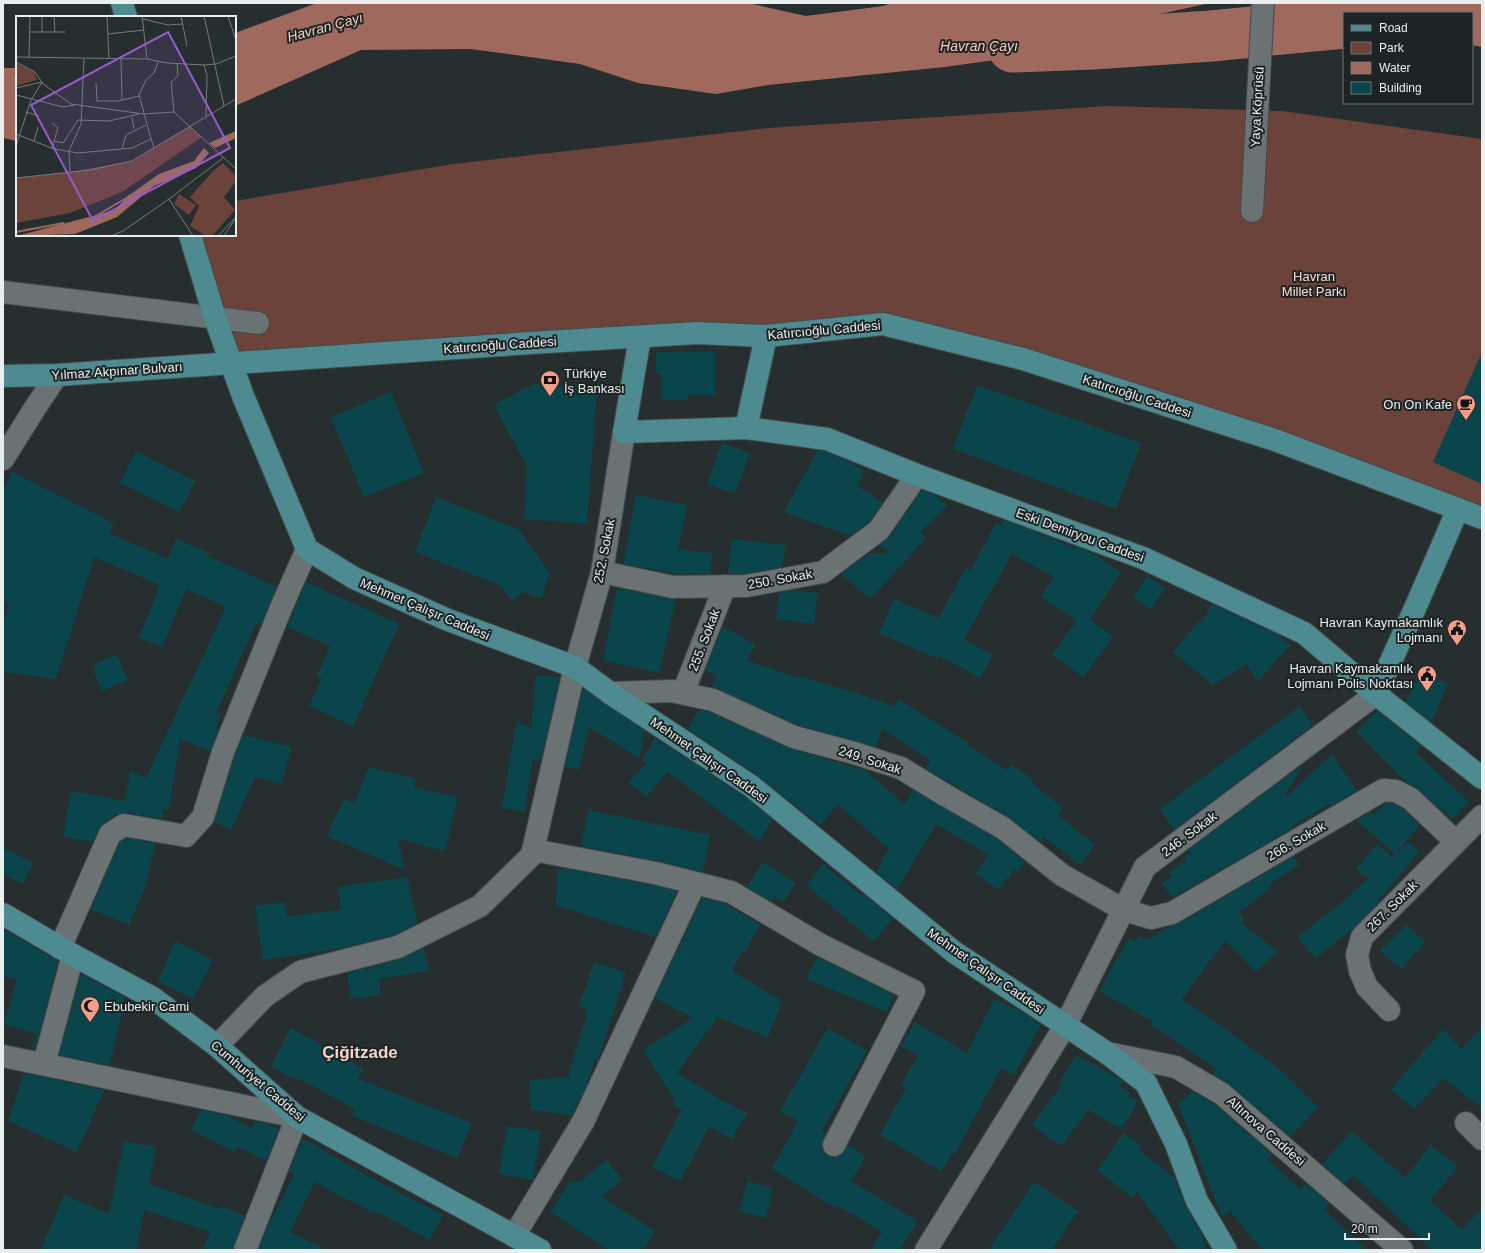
<svg xmlns="http://www.w3.org/2000/svg" width="1485" height="1253" font-family="Arial,sans-serif">
<style>
.green{fill:#6b433a}
.water{fill:#9f6a5d}
.lines{fill:none;stroke-linecap:round;stroke-linejoin:round}
.river{stroke:#9f6a5d;stroke-width:51}
.building{fill:#09454a}
.minor-casing{stroke:#444a4b;stroke-width:24}
.major-casing{stroke:#444a4b;stroke-width:24}
.minor{stroke:#6a7273;stroke-width:22}
.major{stroke:#4d8b91;stroke-width:22}
.labels{text-anchor:middle;dominant-baseline:central;stroke-width:4;stroke-linejoin:round;paint-order:stroke}
.street-label{font-size:13px;fill:#e9eeee;stroke:#1d2425}
.park-label{font-size:13px;fill:#fedbd3;stroke:#1d2425}
.poi-label{font-size:13px;fill:#e9eeee;stroke:#1d2425;text-anchor:end}
.water-label{font-size:14px;font-style:italic;fill:#fecabe;stroke:#1d2425}
.district-label{font-size:17px;font-weight:bold;fill:#f5d3ca;stroke:#1d2425}
.inset-river{fill:none;stroke:#9f6a5d;stroke-width:2}
.inset-road{fill:none;stroke:#757b7b;stroke-width:1}
.view{fill:#965ccb;fill-opacity:0.15;stroke:#965ccb;stroke-width:2}
.inset-edge{fill:none;stroke:#e9eeee;stroke-width:2}
</style>
<rect width="100%" height="100%" fill="#272e2f"/>
<path class="green" d="M1108,106L1282,111L1482,139V518L883,324L231,363L190,235H235V201L453,164L768,128Z"/>
<g class="water">
<path d="M317,3H748L806,16L883,6L892,3H1210L1160,14L1073,49L945,67L768,85L716,94L638,83L580,64L471,49L361,50L235,106V33Z"/>
<path d="M1315,3H1482V47L1472,45V13H1351Z"/>
<path d="M3,68H17V141L3,138Z"/>
</g>
<g class="lines">
<path class="river" d="M1013,47L1093,44L1211,36L1344,23"/>
</g>
<g class="building">
<path d="M656,352H715V395H688V400H661V374H656Z"/>
<path d="M1482,352V484L1433,462Z"/>
<path d="M533,384L597,389L587,524L524,519L527,466L494,405Z"/>
<path d="M977,385L1141,443L1116,509L953,449Z"/>
<path d="M391,392L424,473L364,497L331,417Z"/>
<path d="M722,443L750,453L735,494L707,484Z"/>
<path d="M818,450L824,451L842,458L863,470L858,486L883,503L870,521L850,536L784,512Z"/>
<path d="M136,451L195,481L179,512L120,483Z"/>
<path d="M12,472L114,523L109,533L168,559L176,539L209,553L208,556L277,587L260,626L256,624L216,713L221,715L216,728L219,729L210,751L180,739L169,810H164L162,819L126,813L117,814L103,824L99,829L93,842L63,837L71,791L125,801L130,771L146,778L226,607L186,589L162,647L139,638L160,585L94,557L56,679L3,672V625L8,605L3,603V490Z"/>
<path d="M922,490L937,496L947,506L920,533L926,538L870,599L841,574L870,553L886,554L887,549L878,546L889,537Z"/>
<path d="M636,495L687,505L678,549L713,553L710,574H679L623,564Z"/>
<path d="M436,497L518,529L550,573L541,599L524,592L512,600L499,585L415,552Z"/>
<path d="M1004,520L1033,531L1046,538L1047,536L1074,548L1075,546L1092,553L1121,572L1090,619L1113,637L1083,677L1052,654L1077,621L1041,597L1054,577L1012,554L964,639L992,655L980,678L940,656L938,659L879,633L894,599L939,618L966,568L971,571L996,523L1001,526Z"/>
<path d="M732,539L786,545L782,567L745,574H728Z"/>
<path d="M1147,576L1165,588L1151,610L1133,597Z"/>
<path d="M306,582L399,624L353,726L309,706L322,678L317,676L330,646L287,627Z"/>
<path d="M617,588L676,599L659,673L603,660Z"/>
<path d="M792,590L818,593L814,624L776,619L779,593Z"/>
<path d="M1212,604L1279,635L1290,645L1258,681L1246,664L1213,685L1173,652L1200,620L1202,622Z"/>
<path d="M723,626L755,645L747,660L798,678V676L854,692L894,706L898,699L940,725L968,743L967,745L1007,770L1010,764L1034,780L1032,783L1063,808L1058,815L1095,845L1080,865L1044,837L1040,842L1009,817L926,769L930,761L927,759L928,758L882,729L876,747L798,725L712,687L717,677L705,670Z"/>
<path d="M117,654L128,680L102,691L94,672L95,664Z"/>
<path d="M1420,672L1448,684L1431,722L1406,702Z"/>
<path d="M536,675L560,677L541,761L533,759L525,812L502,808L516,722L531,728Z"/>
<path d="M583,688L645,731L639,758L589,727L579,770L565,767Z"/>
<path d="M1300,706L1313,725L1174,830L1160,809Z"/>
<path d="M699,710L709,712L789,748L868,771L867,772L904,804L913,790L996,838L1025,862L1018,872L1014,869L998,890L975,873L989,855L936,824L897,889L876,872L889,849L838,804L820,825L758,776L688,729Z"/>
<path d="M1377,711L1421,746L1416,753L1469,802L1452,819L1419,790L1405,781L1356,731Z"/>
<path d="M243,735L291,747L282,784L255,777L231,830L214,822L235,756Z"/>
<path d="M655,738L744,796L773,820L759,841L668,772L646,797L629,782L646,763L642,760Z"/>
<path d="M1332,754L1357,791L1330,806L1329,804L1292,826L1293,828L1172,898L1162,883L1172,876L1169,872L1186,860L1184,857L1190,853L1188,850L1304,764L1285,795L1287,796Z"/>
<path d="M369,767L417,779L414,787L458,798L445,851L398,839L405,870L327,836L344,799L354,803Z"/>
<path d="M1386,803H1392L1404,809L1420,825L1395,854L1356,820L1371,812L1373,815Z"/>
<path d="M588,810L710,835L703,872L658,861L581,846Z"/>
<path d="M127,838L156,843L145,887L129,925L91,909L120,842Z"/>
<path d="M1409,842L1419,852L1378,901L1379,902L1352,929L1315,959L1298,937L1342,902L1368,879L1356,869L1377,844L1392,857Z"/>
<path d="M3,848L33,863L23,884L3,874Z"/>
<path d="M1294,856L1299,865L1268,885L1270,888L1238,914L1244,918L1241,923L1278,951L1256,972L1225,940L1182,999L1242,1041L1283,1072L1318,1107L1290,1136L1230,1085L1212,1074L1217,1069L1151,1024L1152,1021L1099,991L1128,939L1135,942L1139,936L1147,940L1170,926L1178,924Z"/>
<path d="M763,862L796,883L783,902L775,897L772,902L747,887Z"/>
<path d="M823,864L862,896L863,894L893,918L874,942L806,885Z"/>
<path d="M557,869H568L652,885L677,891L656,937L607,922L556,905Z"/>
<path d="M407,877L418,923L394,935L342,948L263,960L255,906L285,902L287,917L341,909L338,887Z"/>
<path d="M702,898L726,904L760,924L745,953L742,951L732,971L782,1001L768,1037L717,1017L711,1028L710,1027L677,1073L718,1098L747,1113L732,1139L709,1126L680,1181L652,1167L682,1110L673,1105L675,1101L643,1050L693,1018L655,998Z"/>
<path d="M1406,925L1425,942L1401,969L1380,951Z"/>
<path d="M3,929L58,961L35,1050L32,1049L37,1034L4,1024L17,980L3,976Z"/>
<path d="M175,941L213,960L193,999L158,981Z"/>
<path d="M424,948L429,969L427,971L379,979L381,995L351,999L347,973L401,959Z"/>
<path d="M817,957L894,995L887,1012L806,979Z"/>
<path d="M594,962L626,973L598,1060L595,1059L586,1087L572,1116L531,1109L529,1080L568,1077L588,1010L579,1007Z"/>
<path d="M81,974L125,997L110,1065L59,1055Z"/>
<path d="M994,999L1023,1013L1041,1024L1014,1075L1001,1068L955,1154L952,1153L941,1171L880,1135L906,1088L901,1085L918,1055L901,1046L915,1022L967,1053Z"/>
<path d="M1482,1027V1108L1443,1078L1414,1109L1391,1089L1443,1029L1461,1049Z"/>
<path d="M291,1028L317,1042L316,1043L363,1069L358,1079L472,1123L457,1158L352,1116L355,1109L298,1078L297,1080L271,1067Z"/>
<path d="M828,1028L867,1051L822,1130L826,1133L822,1145L823,1151L829,1156L835,1157L841,1155L848,1145L866,1156L851,1181L917,1221L900,1250H871L882,1232L837,1205L836,1208L772,1169L798,1121L780,1111Z"/>
<path d="M1076,1055L1121,1079L1123,1081L1120,1086L1130,1092L1128,1096L1138,1101L1122,1129L1088,1110L1061,1146L1032,1125L1062,1085L1059,1083Z"/>
<path d="M24,1073L104,1090L77,1152L8,1121Z"/>
<path d="M1193,1091L1215,1104L1272,1154L1267,1159L1300,1189L1306,1183L1329,1203L1324,1209L1367,1250H1262L1230,1211L1222,1217L1178,1104Z"/>
<path d="M201,1110L225,1115L252,1128L255,1121L269,1124L279,1129L266,1161L238,1147L235,1152L191,1130Z"/>
<path d="M507,1126L541,1131L533,1180L499,1174Z"/>
<path d="M1352,1131L1392,1167L1393,1166L1405,1178L1431,1145L1458,1167L1430,1200L1462,1230L1482,1208V1250H1432L1354,1175L1345,1184L1322,1164Z"/>
<path d="M1124,1133L1141,1146L1139,1150L1175,1178L1185,1205L1201,1232L1207,1250H1180L1137,1192L1133,1198L1097,1170Z"/>
<path d="M302,1140L308,1141L366,1175L443,1215L430,1240L375,1211L374,1213L352,1201L351,1202L315,1182L290,1232L327,1250H258L268,1226L294,1175L289,1172Z"/>
<path d="M124,1141L156,1147L149,1184L220,1209L222,1206L245,1216L233,1250H202L210,1232L144,1210L137,1250H41L64,1195L109,1214Z"/>
<path d="M606,1160L622,1179L602,1197L655,1231L643,1250H609L550,1212L570,1182H580Z"/>
<path d="M747,1181L773,1188L766,1218L739,1211Z"/>
<path d="M1034,1182L1078,1211L1052,1250H989Z"/>
</g>
<g class="lines">
<g class="minor-casing">
<g id="minor">
<path d="M1252,211L1263,3"/>
<path d="M3,292L258,323"/>
<path d="M3,459L35,408L57,375"/>
<path d="M602,572L673,587L746,586L823,572L879,530L917,475"/>
<path d="M610,693L672,691L713,700L794,737L854,753L901,768L945,795L1003,828L1062,875L1124,910L1151,918L1172,913L1383,790L1396,791L1411,799L1456,842"/>
<path d="M683,693L725,586"/>
<path d="M533,850L655,873L731,892L821,945L914,991L834,1145"/>
<path d="M60,948L110,834L124,825L186,836L203,817L223,752L281,608L307,549"/>
<path d="M1389,1010L1367,987L1360,971L1357,955L1362,937L1482,816"/>
<path d="M217,1046L265,996L300,972L398,947L480,906L532,855L575,667L602,572L624,432"/>
<path d="M1107,1053L1176,1067L1222,1094L1402,1250"/>
<path d="M3,1056L297,1117L245,1250"/>
<path d="M44,1064L73,955"/>
<path d="M1466,1123L1482,1139"/>
<path d="M514,1236L584,1120L695,883"/>
<path d="M926,1250L1065,1026L1145,867L1376,694"/>
</g>
</g>
<g class="major-casing">
<g id="major">
<path d="M122,3L126,17"/>
<path d="M190,235L215,318L243,396L307,549L354,578L448,620L575,667L610,693L751,786L954,952L1107,1053L1146,1083L1176,1144L1197,1201L1226,1250"/>
<path d="M640,337L624,432L746,428L827,439L917,475L1143,558L1304,633L1376,694L1482,778"/>
<path d="M3,376L57,375L546,342L697,333L766,336L883,324L1023,359L1275,440L1482,518"/>
<path d="M746,428L766,336"/>
<path d="M1376,694L1416,606L1458,509"/>
<path d="M3,914L73,955L153,998L217,1046L297,1117L540,1250"/>
</g>
</g>
<use href="#minor" class="minor"/>
<use href="#major" class="major"/>
</g>
<defs>
<g id="bank-pin" transform="scale(1)"><path d="M0 17L-7.5 6A9.5 9.5 0 1 1 7.5 6Z" fill="#f49e8a" stroke="#1d2425"/><path d="M-6-4H6V4H-6ZM0-2.3a2.3 2.3 0 1 0 0 4.6a2.3 2.3 0 1 0 0-4.6Z" fill="#111"/></g>
<g id="cafe-pin" transform="scale(1)"><path d="M0 17L-7.5 6A9.5 9.5 0 1 1 7.5 6Z" fill="#f49e8a" stroke="#1d2425"/><path d="M-5.5-4.5H6V0H3Q3 3.5 0 3.5H-2.5Q-5.5 3.5-5.5 0ZM3-3.2v2h1.7v-2ZM-6 4.5H4V6H-6Z" fill="#111"/></g>
<g id="civic-pin" transform="scale(1)"><path d="M0 17L-7.5 6A9.5 9.5 0 1 1 7.5 6Z" fill="#f49e8a" stroke="#1d2425"/><path d="M-.6-6.5H3V-4.5H.6V-3L4-1V1h2V6H-6V1h2V-1L-.6-3ZM-1.2 2.5V6h2.4V2.5Z" fill="#111"/></g>
<g id="mosque-pin" transform="scale(1)"><path d="M0 17L-7.5 6A9.5 9.5 0 1 1 7.5 6Z" fill="#f49e8a" stroke="#1d2425"/><path d="M3.5-4.9A6 6 0 1 0 3.5 4.9A5 5 0 1 1 3.5-4.9Z" fill="#111"/></g>
</defs>
<g fill-rule="evenodd">
<use href="#bank-pin" x="550" y="380"/>
<use href="#cafe-pin" x="1466" y="404"/>
<use href="#civic-pin" x="1457" y="629"/>
<use href="#civic-pin" x="1427" y="675"/>
<use href="#mosque-pin" x="90" y="1006"/>
</g>
<g class="labels">
<g class="street-label">
<text transform="translate(1257 107) rotate(-87)">Yaya Köprüsü</text>
<text transform="translate(824 330) rotate(-5)">Katırcıoğlu Caddesi</text>
<text transform="translate(500 345) rotate(-4)">Katırcıoğlu Caddesi</text>
<text transform="translate(117 371) rotate(-4)">Yılmaz Akpınar Bulvarı</text>
<text transform="translate(1137 396) rotate(18)">Katırcıoğlu Caddesi</text>
<text transform="translate(1080 535) rotate(20)">Eski Demiryou Caddesi</text>
<text transform="translate(604 551) rotate(-79)">252. Sokak</text>
<text transform="translate(780 579) rotate(-10)">250. Sokak</text>
<text transform="translate(425 609) rotate(23)">Mehmet Çalışır Caddesi</text>
<text transform="translate(704 640) rotate(-69)">255. Sokak</text>
<text transform="translate(709 760) rotate(35)">Mehmet Çalışır Caddesi</text>
<text transform="translate(870 760) rotate(18)">249. Sokak</text>
<text transform="translate(1189 834) rotate(-37)">246. Sokak</text>
<text transform="translate(1296 841) rotate(-30)">266. Sokak</text>
<text transform="translate(1392 906) rotate(-45)">267. Sokak</text>
<text transform="translate(986 971) rotate(35)">Mehmet Çalışır Caddesi</text>
<text transform="translate(258 1081) rotate(40)">Cumhuriyet Caddesi</text>
<text transform="translate(1266 1131) rotate(41)">Altınova Caddesi</text>
</g>
<g class="park-label">
<text x="1314" y="276">Havran<tspan x="1314" dy="15">Millet Parkı</tspan></text>
</g>
<g class="poi-label">
<text x="564" y="373" text-anchor="start">Türkiye<tspan x="564" dy="15">İş Bankası</tspan></text>
<text x="1452" y="404">On On Kafe</text>
<text x="1443" y="622">Havran Kaymakamlık<tspan x="1443" dy="15">Lojmanı</tspan></text>
<text x="1413" y="668">Havran Kaymakamlık<tspan x="1413" dy="15">Lojmanı Polis Noktası</tspan></text>
<text x="104" y="1006" text-anchor="start">Ebubekir Cami</text>
</g>
<g class="water-label">
<text transform="translate(325 27) rotate(-15)">Havran Çayı</text>
<text x="979" y="46">Havran Çayı</text>
</g>
<g class="district-label">
<text x="360" y="1052">Çiğitzade</text>
</g>
</g>
<g transform="translate(16 16)">
<rect width="220" height="220" fill="#272e2f"/>
<path d="M0,47L18,56L21,64L0,70ZM174,110L186,121L106,176L54,197L0,207V162L54,156L116,145ZM207,147L220,160V165L208,181L219,194L196,220H190L174,210L183,190L174,181L197,155ZM163,178L180,189L173,199L158,188Z" fill="#6b433a"/>
<path d="M220,115V122L199,132L193,127ZM188,132L193,137L180,152L138,170L101,201L59,218L1,220L99,194L112,180L143,158L178,145Z" fill="#9f6a5d"/>
<path class="inset-river" d="M80,200L117,178M0,216L48,207"/>
<path class="inset-road" d="M26,0V16M38,0L39,16M91,0L93,43M126,0L131,43M165,0L171,30M188,0L208,90M212,0L220,24M127,3L152,9L167,8M14,16H49M92,18L128,14M0,41L131,43L151,47L188,49L200,48L220,40M13,42L14,0M105,43L106,84M0,46L19,56L27,68L55,88L128,98L158,96L220,153M188,49L191,60L190,100M80,67L81,85H102L123,80M0,72L26,66M0,79L47,91L59,89M10,96L23,100M158,96L155,66L162,60L161,47M116,101L118,113M36,107L42,112L36,132M0,118L38,133L62,137L116,132L135,123L138,132M135,123L123,79L130,64L138,57L142,46M18,125L22,111M38,125L47,127L62,104L93,105L123,98M0,130L15,84L26,66M106,133L110,119L130,109M53,135L65,108L68,43M53,135L54,156M0,162L74,154L116,145L220,83M153,183L177,220M95,220L107,215L153,183L207,142M202,220L220,201M208,220L219,203"/>
<path class="view" d="M152,16L214,132L77,205L15,89Z"/>
<rect width="220" height="220" class="inset-edge"/>
</g>
<rect width="1485" height="1253" fill="none" stroke="#e9eeee" stroke-width="8"/>
<rect x="1343" y="12" width="130" height="92" fill="#1d2425" stroke="#6f7575"/>
<rect x="1351" y="25" width="20" height="6" fill="#4d8b91" stroke="#6f7575"/>
<text x="1379" y="32" font-size="12" fill="#e9eeee">Road</text>
<rect x="1351" y="42" width="20" height="12" fill="#6b433a" stroke="#6f7575"/>
<text x="1379" y="52" font-size="12" fill="#e9eeee">Park</text>
<rect x="1351" y="62" width="20" height="12" fill="#9f6a5d" stroke="#6f7575"/>
<text x="1379" y="72" font-size="12" fill="#e9eeee">Water</text>
<rect x="1351" y="82" width="20" height="12" fill="#09454a" stroke="#6f7575"/>
<text x="1379" y="92" font-size="12" fill="#e9eeee">Building</text>
<path d="M1345 1233v6h84v-6" fill="none" stroke="#e9eeee" stroke-width="2"/>
<text x="1351" y="1233" font-size="12" fill="#e9eeee" stroke="#1d2425" stroke-width="3" paint-order="stroke">20 m</text>
</svg>
